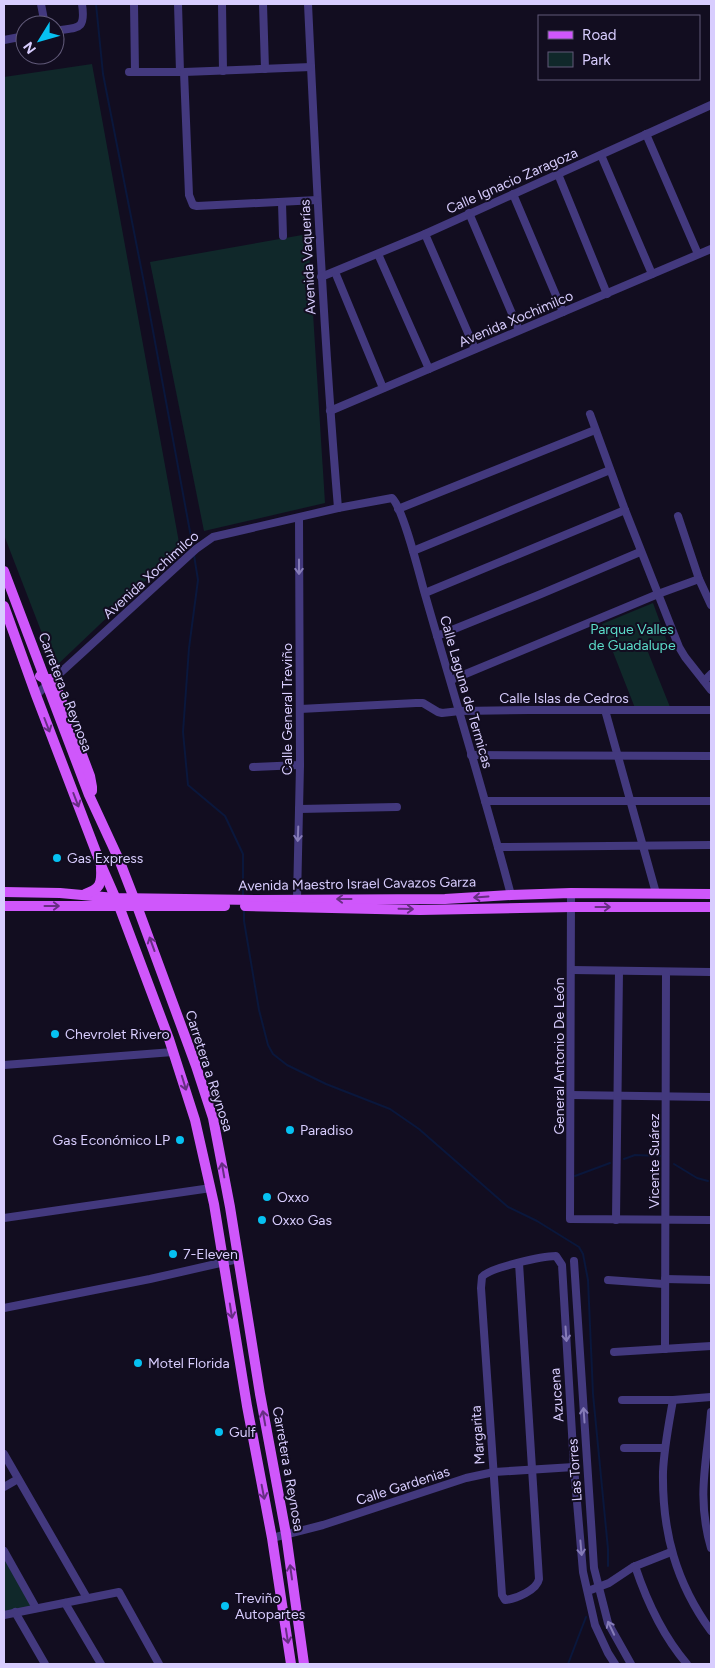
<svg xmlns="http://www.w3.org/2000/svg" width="715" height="1668" font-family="Figtree,sans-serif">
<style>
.green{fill:#10282a}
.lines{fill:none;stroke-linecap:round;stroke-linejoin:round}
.stream{stroke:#0a173c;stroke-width:2}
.minor{stroke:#43397e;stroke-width:8}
.major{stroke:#cf57fb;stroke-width:10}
.oneway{stroke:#867cb8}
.oneway2{stroke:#672e83}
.poi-dot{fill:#06c1f1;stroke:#120d20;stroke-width:2}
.labels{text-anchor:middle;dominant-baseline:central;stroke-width:4;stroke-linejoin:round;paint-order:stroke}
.street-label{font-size:14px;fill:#d8cdfe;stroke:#120d20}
.park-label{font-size:14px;fill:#5bdcc9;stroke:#120d20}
.poi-label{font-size:14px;fill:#d8cdfe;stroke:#120d20;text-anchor:start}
</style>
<rect width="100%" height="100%" fill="#120d20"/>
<g class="green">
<path d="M92,64L180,548L55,667L4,535V77Z"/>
<path d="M308,234L325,503L204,531L150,262Z"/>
<path d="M653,603L668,644L648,652L670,707L635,708L602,624Z"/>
<path d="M4,1551L36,1608L4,1615Z"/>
</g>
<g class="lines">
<g class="stream">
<path d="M96,4L103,74L146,293L193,548"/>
<path d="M194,555L198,580L189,648L183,732L188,785L225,816L243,854V895"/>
<path d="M244,910V921L259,1010L268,1045L273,1054L287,1065L326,1084L390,1109L419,1129L508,1207L537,1221L579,1247L583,1254L588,1280L593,1394L608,1549V1566"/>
<path d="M624,1159L635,1155L660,1156"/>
<path d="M674,1164L697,1178L708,1181"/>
<path d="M575,1176L610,1163"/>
<path d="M568,1664L586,1617"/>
</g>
<g class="minor">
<path d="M41,4L45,25"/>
<path d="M134,4L135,72"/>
<path d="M178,4L180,72"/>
<path d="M222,4L223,71"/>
<path d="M263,4L265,69"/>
<path d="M308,4C316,172 324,340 338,508"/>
<path d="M55,31C78,27 86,31 82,4"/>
<path d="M4,40L25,36"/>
<path d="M129,72H184L311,67"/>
<path d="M184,72L189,195L193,205L197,206L317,200"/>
<path d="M646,134L698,254"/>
<path d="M601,155L652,274"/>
<path d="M558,174L607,294"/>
<path d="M513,194L563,312"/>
<path d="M282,203L283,236"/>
<path d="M469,213L519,330"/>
<path d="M425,234L475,349"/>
<path d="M378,254L429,369"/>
<path d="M335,272L383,388"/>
<path d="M321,277L425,234L711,105"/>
<path d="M330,411L711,249"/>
<path d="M590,414L625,510L679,647L685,657L711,690"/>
<path d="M398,509L595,430"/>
<path d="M678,516L699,579L711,605"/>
<path d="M413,551L610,470"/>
<path d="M425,593L625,510"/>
<path d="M437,636L541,594L640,552"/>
<path d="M451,680L658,594L699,579"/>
<path d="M704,681L711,674"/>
<path d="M36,695L196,549L213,537L338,508L392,498C403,508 419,573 424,591C453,692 484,793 511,895"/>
<path d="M300,709L416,703H423L438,712L442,713L460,711L529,710H711"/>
<path d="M605,710L656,893"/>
<path d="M471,755L711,756"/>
<path d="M253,767L300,765"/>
<path d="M485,801H711"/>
<path d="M299,809L397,807"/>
<path d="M498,847L711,845"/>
<path d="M571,893L570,1219L711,1220"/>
<path d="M297,899L300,765L299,518"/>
<path d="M572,970L711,972"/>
<path d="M4,1065L173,1052"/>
<path d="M571,1095L711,1097"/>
<path d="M4,1218L211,1188"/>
<path d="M616,1220L619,971"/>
<path d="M574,1261L594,1568L608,1623L631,1664"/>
<path d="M519,1263L539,1579C537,1590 516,1599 505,1600L502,1595L481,1288L482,1277C488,1268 543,1256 556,1256L562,1265L574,1467L583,1572L595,1625L608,1653L615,1664"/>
<path d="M665,1279L711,1280"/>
<path d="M608,1280L664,1284"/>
<path d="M4,1308L150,1279L238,1259"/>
<path d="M665,1349L666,972"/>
<path d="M614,1352L711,1346"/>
<path d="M622,1400H673L711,1397"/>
<path d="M673,1400C669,1423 664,1448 663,1472C662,1532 676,1583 711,1631"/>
<path d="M711,1412C707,1462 696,1496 711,1548"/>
<path d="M624,1448H665"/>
<path d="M4,1454L87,1598"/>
<path d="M4,1487L18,1479"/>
<path d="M272,1538L323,1525L466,1478L494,1472L574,1467"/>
<path d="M4,1551L36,1608"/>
<path d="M635,1566C647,1602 662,1635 687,1664"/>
<path d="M588,1591L609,1583L633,1567L671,1552"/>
<path d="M65,1603L101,1664"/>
<path d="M15,1612L45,1664"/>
<path d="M4,1615L119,1592L159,1664"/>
</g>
<g class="major">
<path d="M4,571L89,795L120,862L137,906L196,1066L213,1118L230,1207L260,1394L286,1534L304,1664"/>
<path d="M4,606L36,695L101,865L119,906L169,1039L195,1120L214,1204L247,1406L272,1538L291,1664"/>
<path d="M40,676L45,679H55L56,686L90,776L92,787V791"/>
<path d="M4,892L60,893L115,898L255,900L445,899L511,895L571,893L711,894"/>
<path d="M85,894C100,889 102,884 101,868"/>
<path d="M4,906H225"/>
<path d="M245,906L420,910L572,907H711"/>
</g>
</g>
<defs><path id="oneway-shaft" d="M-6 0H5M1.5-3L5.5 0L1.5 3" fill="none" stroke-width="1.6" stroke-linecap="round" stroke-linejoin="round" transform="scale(1.25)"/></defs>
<g class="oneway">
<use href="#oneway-shaft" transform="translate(299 567) rotate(90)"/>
<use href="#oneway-shaft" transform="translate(298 834) rotate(92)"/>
<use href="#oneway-shaft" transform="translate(566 1334) rotate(86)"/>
<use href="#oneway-shaft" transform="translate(584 1415) rotate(-94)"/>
<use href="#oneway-shaft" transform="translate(581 1548) rotate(85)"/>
<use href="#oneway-shaft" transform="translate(611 1628) rotate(-115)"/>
</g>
<g class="oneway2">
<use href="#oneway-shaft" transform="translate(47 725) rotate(69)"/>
<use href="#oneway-shaft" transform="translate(76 800) rotate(69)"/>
<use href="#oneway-shaft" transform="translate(481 897) rotate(176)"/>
<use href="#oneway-shaft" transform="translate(344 899) rotate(-180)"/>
<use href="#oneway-shaft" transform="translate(52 906)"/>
<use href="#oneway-shaft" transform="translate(603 907)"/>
<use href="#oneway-shaft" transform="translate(406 909) rotate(1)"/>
<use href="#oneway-shaft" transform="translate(152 944) rotate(-110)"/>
<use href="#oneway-shaft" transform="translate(184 1083) rotate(73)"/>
<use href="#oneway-shaft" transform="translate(223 1170) rotate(-100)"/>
<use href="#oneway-shaft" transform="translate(231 1311) rotate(81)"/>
<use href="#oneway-shaft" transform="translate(264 1418) rotate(-100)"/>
<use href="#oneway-shaft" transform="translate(263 1492) rotate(79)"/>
<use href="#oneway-shaft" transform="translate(291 1572) rotate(-98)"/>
<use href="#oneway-shaft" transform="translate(287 1636) rotate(81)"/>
</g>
<g class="poi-dot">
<circle cx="57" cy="858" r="5"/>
<circle cx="55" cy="1034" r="5"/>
<circle cx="290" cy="1130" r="5"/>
<circle cx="180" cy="1140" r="5"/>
<circle cx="267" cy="1197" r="5"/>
<circle cx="262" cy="1220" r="5"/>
<circle cx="173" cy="1254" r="5"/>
<circle cx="138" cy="1363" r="5"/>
<circle cx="219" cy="1432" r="5"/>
<circle cx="225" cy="1606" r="5"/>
</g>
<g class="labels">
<g class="street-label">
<text transform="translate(512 181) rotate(-24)">Calle Ignacio Zaragoza</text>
<text transform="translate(308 257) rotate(-93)">Avenida Vaquerías</text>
<text transform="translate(516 319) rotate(-23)">Avenida Xochimilco</text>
<text transform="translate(151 575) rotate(-42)">Avenida Xochimilco</text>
<text transform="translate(65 692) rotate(69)">Carretera a Reynosa</text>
<text transform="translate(466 692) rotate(74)">Calle Laguna de Termicas</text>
<text x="564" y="698">Calle Islas de Cedros</text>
<text transform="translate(287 709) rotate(-90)">Calle General Treviño</text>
<text transform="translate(357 884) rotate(-1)">Avenida Maestro Israel Cavazos Garza</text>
<text transform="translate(559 1056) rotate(-90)">General Antonio De León</text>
<text transform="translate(209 1071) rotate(72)">Carretera a Reynosa</text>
<text transform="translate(654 1161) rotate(-90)">Vicente Suárez</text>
<text transform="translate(557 1395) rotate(-94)">Azucena</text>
<text transform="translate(478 1435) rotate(-94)">Margarita</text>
<text transform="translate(288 1469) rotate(80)">Carretera a Reynosa</text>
<text transform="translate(575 1470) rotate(-94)">Las Torres</text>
<text transform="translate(403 1486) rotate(-18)">Calle Gardenias</text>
</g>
<g class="park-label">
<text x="632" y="629">Parque Valles<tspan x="632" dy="16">de Guadalupe</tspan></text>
</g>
<g class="poi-label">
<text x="67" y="858">Gas Express</text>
<text x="65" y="1034">Chevrolet Rivero</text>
<text x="300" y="1130">Paradiso</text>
<text x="170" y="1140" text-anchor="end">Gas Económico LP</text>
<text x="277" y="1197">Oxxo</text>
<text x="272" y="1220">Oxxo Gas</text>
<text x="183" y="1254">7-Eleven</text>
<text x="148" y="1363">Motel Florida</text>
<text x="229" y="1432">Gulf</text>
<text x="235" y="1598">Treviño<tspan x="235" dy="16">Autopartes</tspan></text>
</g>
</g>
<rect width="715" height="1668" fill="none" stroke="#d8cdfe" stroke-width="10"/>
<rect x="538" y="15" width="162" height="65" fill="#120d20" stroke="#615a79"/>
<rect x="548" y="31" width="25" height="8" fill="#cf57fb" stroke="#615a79"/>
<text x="582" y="40" font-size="15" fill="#d8cdfe">Road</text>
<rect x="548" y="52" width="25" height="15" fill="#10282a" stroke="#615a79"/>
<text x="582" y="65" font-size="15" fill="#d8cdfe">Park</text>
<g transform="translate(40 40) rotate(233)"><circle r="24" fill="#120d20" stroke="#615a79"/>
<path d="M0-4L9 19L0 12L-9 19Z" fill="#06c1f1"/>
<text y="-8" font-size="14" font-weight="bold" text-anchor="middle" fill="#d8cdfe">N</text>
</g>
</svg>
